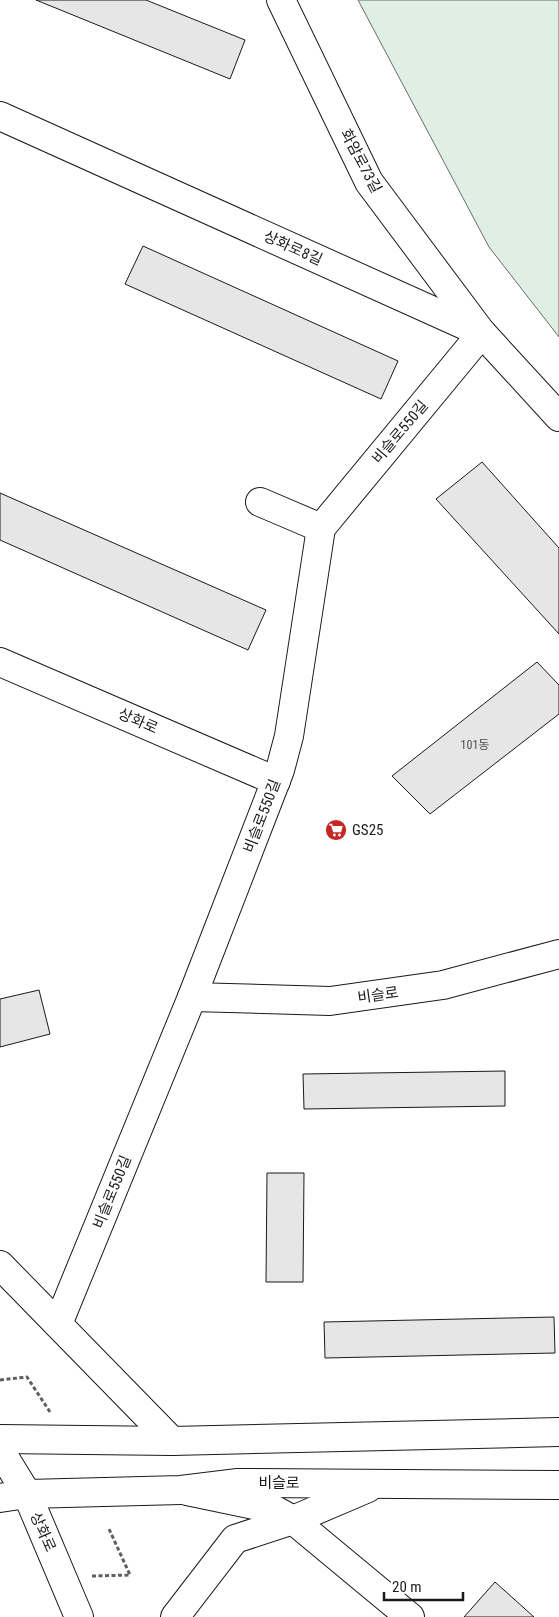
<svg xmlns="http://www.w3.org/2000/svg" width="559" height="1617" font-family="'Roboto Condensed','Noto Sans KR',sans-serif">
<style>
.green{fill:#e0efe3;stroke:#6a6a6a}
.building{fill:#e6e6e6;stroke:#1a1a1a}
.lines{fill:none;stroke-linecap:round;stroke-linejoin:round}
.minor-casing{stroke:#1a1a1a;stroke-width:30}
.major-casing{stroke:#1a1a1a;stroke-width:30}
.path{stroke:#5f5f5f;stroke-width:3;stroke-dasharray:4 2.5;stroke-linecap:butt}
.minor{stroke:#fff;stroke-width:28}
.major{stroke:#fff;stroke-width:28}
.labels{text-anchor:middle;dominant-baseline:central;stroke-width:4;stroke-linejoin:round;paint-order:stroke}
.number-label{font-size:12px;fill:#4d4d4d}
.street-label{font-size:15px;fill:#1a1a1a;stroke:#fff}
.poi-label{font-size:15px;fill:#1a1a1a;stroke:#fff;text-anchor:start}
</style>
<rect width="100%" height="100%" fill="#fff"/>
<path class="green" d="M358,0H559V337L489,247Z"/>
<g class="building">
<path d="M36,0H146L245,40L230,79Z"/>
<path d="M143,246L398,361L381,399L125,284Z"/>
<path d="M482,462L559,548V634L436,499Z"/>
<path d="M0,493L266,610L248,650L0,540Z"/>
<path d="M537,662L559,685V714L430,814L392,776Z"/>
<path d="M39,990L50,1034L0,1047V999Z"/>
<path d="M505,1071V1106L304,1109L303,1074Z"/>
<path d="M267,1173H304L303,1282H266Z"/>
<path d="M554,1317L555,1353L325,1358L324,1322Z"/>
<path d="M495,1582L534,1617H464Z"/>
</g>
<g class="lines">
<g class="minor-casing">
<g id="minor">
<path d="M281,0L369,182L481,332"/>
<path d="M0,116L482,333L559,417"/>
<path d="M260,502L321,528"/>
<path d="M0,662L276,781"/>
<path d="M192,997L330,1001L443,985L559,954"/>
<path d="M58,1324L192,997L280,770L289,736L321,528L482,333"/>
<path d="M187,1491L273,1509L293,1520L410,1617"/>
</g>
</g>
<g class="major-casing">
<g id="major">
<path d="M0,1265L172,1441"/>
<path d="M0,1439L172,1441L559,1432"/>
<path d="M0,1450L27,1494L79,1617"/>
<path d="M0,1498L27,1494L181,1490L238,1483L559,1485"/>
<path d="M175,1617L235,1539L293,1520L368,1488"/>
</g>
</g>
<g class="path">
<path d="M0,1380L27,1377L50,1412"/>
<path d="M92,1576L130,1575L109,1529"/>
</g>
<use href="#minor" class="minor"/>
<use href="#major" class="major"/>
</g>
<defs>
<g id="supermarket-disc" transform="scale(1.125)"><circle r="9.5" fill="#c62828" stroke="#fff"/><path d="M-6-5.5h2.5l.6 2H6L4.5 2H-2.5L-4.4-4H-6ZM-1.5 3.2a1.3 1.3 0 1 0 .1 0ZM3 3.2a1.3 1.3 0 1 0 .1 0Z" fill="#fff"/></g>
</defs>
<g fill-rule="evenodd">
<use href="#supermarket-disc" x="336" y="830"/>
</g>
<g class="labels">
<g class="number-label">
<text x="475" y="745">101동</text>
</g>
<g class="street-label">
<text transform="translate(361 161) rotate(62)">화암로73길</text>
<text transform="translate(293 248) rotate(24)">상화로8길</text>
<text transform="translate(400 432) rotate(-50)">비슬로550길</text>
<text transform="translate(138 721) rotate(23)">상화로</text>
<text transform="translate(262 816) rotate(-69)">비슬로550길</text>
<text transform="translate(378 995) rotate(-8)">비슬로</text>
<text transform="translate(112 1192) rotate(-68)">비슬로550길</text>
<text x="279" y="1483">비슬로</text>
<text transform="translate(43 1532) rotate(66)">상화로</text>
</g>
<g class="poi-label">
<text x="352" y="830">GS25</text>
</g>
</g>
<path d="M384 1592v8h79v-8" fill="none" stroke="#1a1a1a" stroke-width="2.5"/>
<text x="392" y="1592" font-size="15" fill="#1a1a1a" stroke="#ffffff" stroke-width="4" paint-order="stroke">20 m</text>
</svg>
